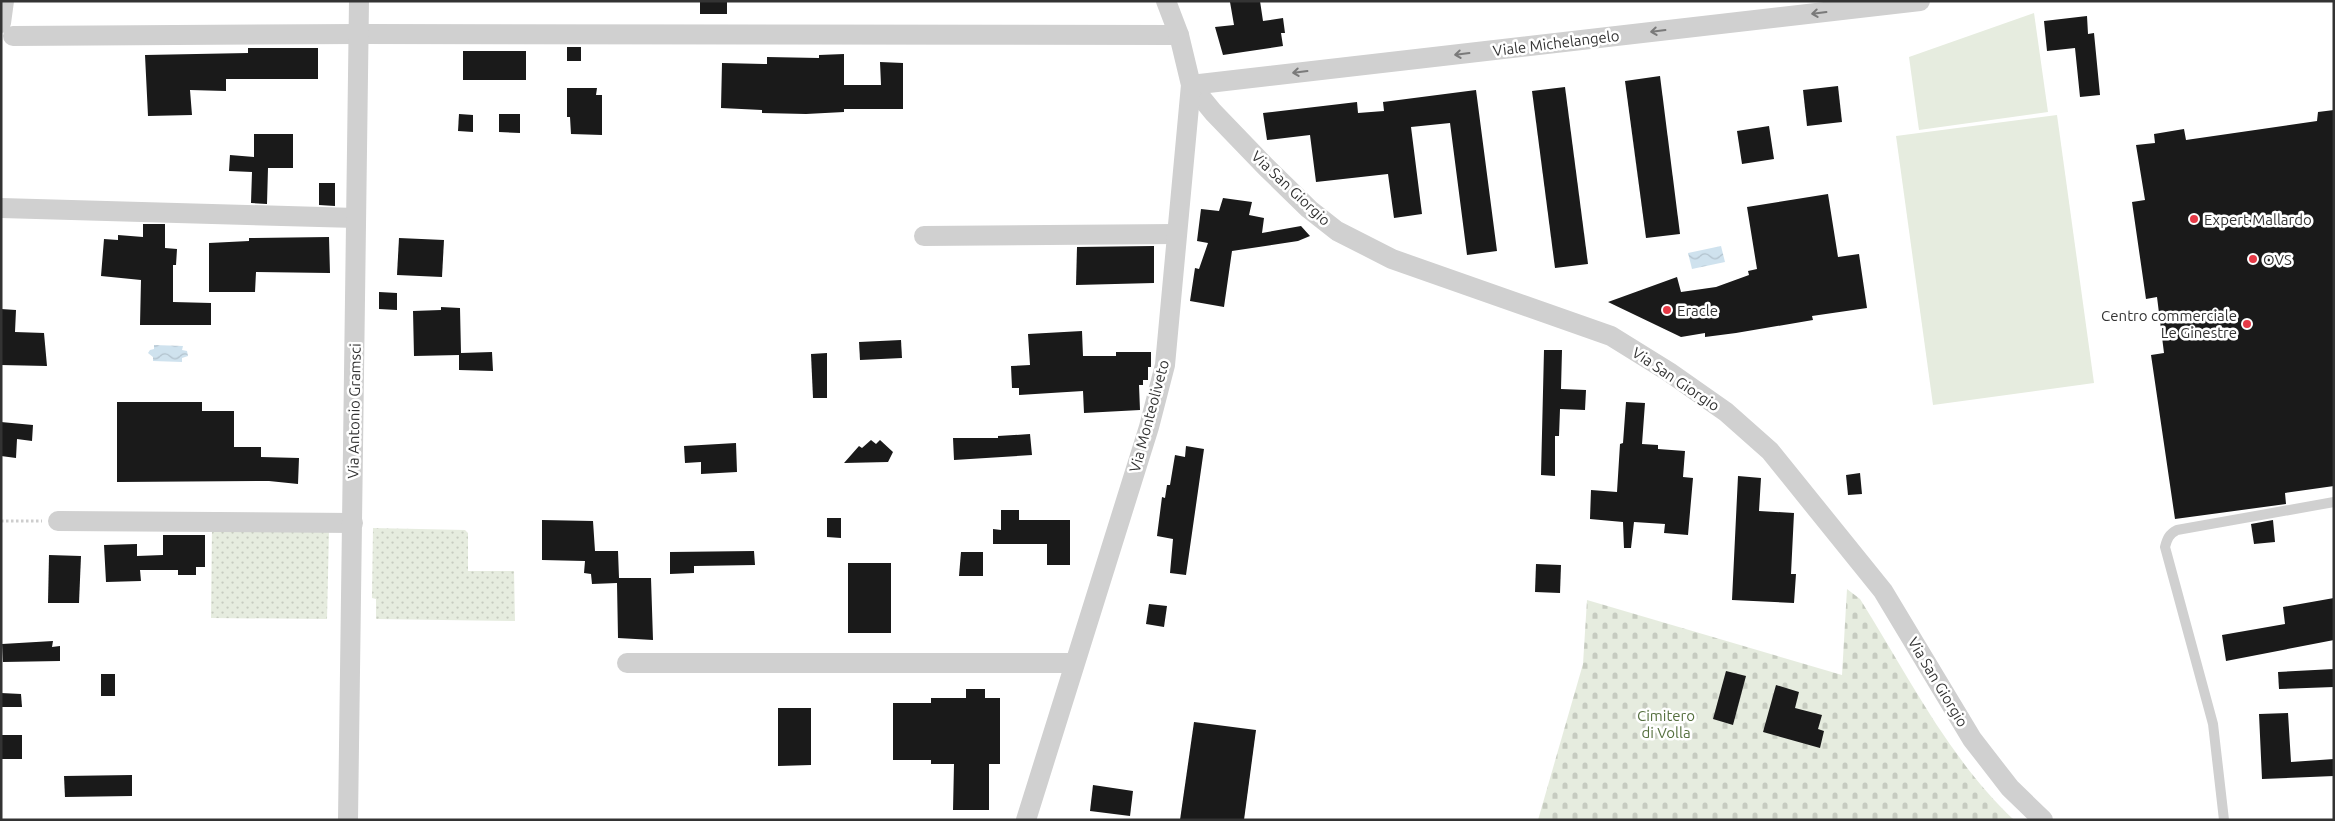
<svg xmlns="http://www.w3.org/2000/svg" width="2335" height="821" font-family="Ubuntu,sans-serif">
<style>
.grass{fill:url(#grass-dots)}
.cemetery{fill:url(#cemetery-stones)}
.pitch{fill:#e6ecdf}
.water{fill:url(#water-waves)}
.building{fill:#1a1a1a}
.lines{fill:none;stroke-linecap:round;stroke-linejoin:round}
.path{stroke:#cdcdcd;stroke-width:3;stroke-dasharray:2.5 2.5;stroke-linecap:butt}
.service{stroke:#d0d0d0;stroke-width:10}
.minor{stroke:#d0d0d0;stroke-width:20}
.oneway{stroke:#7a7a7a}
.poi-dot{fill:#e63946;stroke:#fff;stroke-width:2}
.labels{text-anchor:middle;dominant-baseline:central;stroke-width:5;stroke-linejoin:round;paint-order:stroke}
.street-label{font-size:15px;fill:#333;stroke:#fff}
.poi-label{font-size:15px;fill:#333;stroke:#fff;text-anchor:start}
.park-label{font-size:15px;fill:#56703f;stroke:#fff}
</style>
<defs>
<pattern id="grass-dots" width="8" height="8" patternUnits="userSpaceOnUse" patternTransform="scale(1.25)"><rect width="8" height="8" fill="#e6ecdf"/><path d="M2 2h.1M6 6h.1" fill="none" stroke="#c6cbc0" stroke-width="1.8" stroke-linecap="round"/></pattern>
<pattern id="cemetery-stones" width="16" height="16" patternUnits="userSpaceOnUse" patternTransform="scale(1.25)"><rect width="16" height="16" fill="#e6ecdf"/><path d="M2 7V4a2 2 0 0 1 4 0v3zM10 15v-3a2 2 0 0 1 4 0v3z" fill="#c6cbc0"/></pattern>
<pattern id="water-waves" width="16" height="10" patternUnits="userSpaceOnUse" patternTransform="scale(1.25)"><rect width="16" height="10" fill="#cfe2ee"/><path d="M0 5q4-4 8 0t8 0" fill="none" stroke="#b2c2cd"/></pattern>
</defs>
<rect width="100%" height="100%" fill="#fff"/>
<g class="grass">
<path d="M212,528L329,530L327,619L211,618Z"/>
<path d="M373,528L465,530L468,533V571H514L515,621L376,619V599L372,598Z"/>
</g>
<path class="cemetery" d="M1847,589L1860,599C1908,675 1948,758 2014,820H1538L1583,664L1587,600L1842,675Z"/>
<g class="pitch">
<path d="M2034,13L2048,112L1919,130L1909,57Z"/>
<path d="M2057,115L2094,383L1933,405L1896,136Z"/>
</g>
<g class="water">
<path d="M1721,246L1725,262L1692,269L1688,253Z"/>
<path d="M154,345L183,346L182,350L187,351L188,356L182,358V362L153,361V357L148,353L150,350L154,349Z"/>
</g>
<g class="building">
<rect x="700" y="1" width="27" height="13"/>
<path d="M1233,1H1260L1263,21L1283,18L1285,33H1281L1283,46L1223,55L1215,27L1234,25L1230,2Z"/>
<path d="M2087,16L2088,34L2094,33L2100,95L2080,97L2075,48L2047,51L2044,21Z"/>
<rect x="567" y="47" width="14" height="14"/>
<path d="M248,48H318V79H226V91L190,90L192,115L148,116L145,55L248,53Z"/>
<rect x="463" y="51" width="63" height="29"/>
<path d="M844,54V85H881L880,62L903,63V109H844V112L806,114L762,113V110L721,108L722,63L767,64V57L819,58V55Z"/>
<path d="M1660,76L1680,234L1646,238L1625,81Z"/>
<path d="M1838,86L1842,122L1807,126L1803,90Z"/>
<path d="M1565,87L1588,264L1555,268L1532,91Z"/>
<path d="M567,88H597L596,95H602V135L571,134L570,117H567Z"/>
<path d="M1476,90L1497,251L1467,255L1450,123L1411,127L1422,214L1394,218L1388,174L1316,182L1310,135L1267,140L1263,113L1357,102L1358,113L1384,111L1383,102Z"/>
<path d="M2334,110V486L2285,493L2286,504L2175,519L2151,355L2164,353L2157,297L2146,299L2132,202L2145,200L2136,145L2155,143L2154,134L2184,129L2186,140L2317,121L2318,112Z"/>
<path d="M459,114L473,115V132L458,131Z"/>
<path d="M499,114H520V133L499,132Z"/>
<path d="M1769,126L1774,159L1742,164L1737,131Z"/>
<path d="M254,134H293V168H268L267,204L251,203L252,172L229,171L230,155L254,157Z"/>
<path d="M319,183H335V206L319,205Z"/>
<path d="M1828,194L1838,257L1859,254L1867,308L1812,316L1813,320L1736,333L1705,337V333L1681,337L1608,302L1677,277L1681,292L1716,287L1749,275L1748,271L1757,269L1747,207Z"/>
<path d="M1223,198L1252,202L1249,215L1264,218L1262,233L1301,226L1310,236L1298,241L1232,251L1224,307L1190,301L1195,268L1199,269L1208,243L1197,241L1201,209L1219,211Z"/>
<path d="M143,224H165V248L177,249L176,265H173V302L211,303V325H140L141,280L101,276L104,239L118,240V235L143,237Z"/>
<path d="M329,237L330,273L256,272L255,292H209V243L249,241V238Z"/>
<path d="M399,238L444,240L442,277L397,275Z"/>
<path d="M1154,246V283L1076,285L1077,247Z"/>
<path d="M379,292L397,293V310L379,309Z"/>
<path d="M441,307L460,308L461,353L492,352L493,371L459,370V355L414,356L413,311L441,310Z"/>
<path d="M1,309L16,310L15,332L44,333L47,366L1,365Z"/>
<path d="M1082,331L1083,356H1116V352H1151V367H1148V380H1143V385H1139L1140,410L1084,413L1083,391L1019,395V388H1012L1011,366L1030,365L1028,334Z"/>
<path d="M901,340L902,358L860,360L859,342Z"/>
<path d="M1544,350H1562L1561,389L1586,390L1585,410L1560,409L1559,436H1555V476L1541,475Z"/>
<path d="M827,353V398H813L811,354Z"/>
<path d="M117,402H202V411H234V447H261V457L299,458L298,484L269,481L117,482Z"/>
<path d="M1626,402L1645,403L1642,444L1658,445V449L1685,451L1683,477L1693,478L1688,535L1664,533L1665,524L1634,522L1631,548H1624L1623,522L1590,519L1591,490L1617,492L1620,444L1623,443Z"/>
<path d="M1,422L33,425L32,441L17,439L16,458L1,456Z"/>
<path d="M1030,434L1032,455L954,460L953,438H998V436Z"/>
<path d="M871,440L876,444L880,440L893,452L888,462L844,463L859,446L862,448Z"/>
<path d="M736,443L737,472L701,474V462L685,463L684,446Z"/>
<path d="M1186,446L1204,449L1186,575L1170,573L1173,539L1157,536L1162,497L1165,498L1167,485H1170L1175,455L1185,457Z"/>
<path d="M1860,473L1862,494L1848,495L1846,475Z"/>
<path d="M1738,476L1761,478L1759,511L1794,513L1791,574H1796L1794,603L1732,600Z"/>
<path d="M1001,510H1019V520H1070V565H1047V544H993V529L1001,530Z"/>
<path d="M827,518H841V538L827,537Z"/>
<path d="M542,520L593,521L595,551H618L619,578H651L653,640L618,638L617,583L592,584L591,574L584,573L585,561L542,560Z"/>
<path d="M2273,520L2275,542L2254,544L2251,524Z"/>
<path d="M163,535H205V567H196V575H178V570H140L141,581L106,582L104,545L137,544V556L163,555Z"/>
<path d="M754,551L755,565L694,566V573L670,574V552Z"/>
<path d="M961,552H983V576H959Z"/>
<path d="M49,555L81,556L79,603H48Z"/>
<rect x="848" y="563" width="43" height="70"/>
<path d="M1536,564L1561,565L1560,593L1535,592Z"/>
<path d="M2334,598V640L2226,661L2222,635L2285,624L2283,607Z"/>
<path d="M1149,604L1167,606L1164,627L1146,624Z"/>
<path d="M53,641L52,647L60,646V661L3,662L2,644Z"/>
<path d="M2334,669V687L2279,689L2278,672Z"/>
<path d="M1726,671L1746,676L1733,725L1713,719Z"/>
<rect x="101" y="674" width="14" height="22"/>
<path d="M1776,685L1799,692L1795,708L1822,715L1818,729L1824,731L1820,748L1763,732Z"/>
<path d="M966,689H985V698H1000V764H989V810H953L954,764H931V760H893V703H931V698H966Z"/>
<path d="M1,693L21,694L22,707H1Z"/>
<path d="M778,708H811V765L778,766Z"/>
<path d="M2288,713L2291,762L2334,759V776L2262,779L2259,714Z"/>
<path d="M1194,722L1256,730L1244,820H1180Z"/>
<rect x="1" y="735" width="21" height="24"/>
<path d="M132,775V796L65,797L64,776Z"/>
<path d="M1093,785L1133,791L1130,816L1090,811Z"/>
</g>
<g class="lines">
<path class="path" d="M1,521H42"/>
<path class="service" d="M2224,820L2213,724L2165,547C2167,539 2169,534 2177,530L2334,502"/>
<g class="minor">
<path d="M1,23L4,1"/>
<path d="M13,36L358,34L1179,35"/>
<path d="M1191,85L1213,112L1266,167L1309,209L1337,231L1392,259L1611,336L1669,372L1726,412L1770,451L1883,591L1972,739L2010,788L2043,820"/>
<path d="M1191,85L1920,1"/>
<path d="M1,208L356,218"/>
<path d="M924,236L1176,234"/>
<path d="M58,521L353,523"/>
<path d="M627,663H1074"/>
<path d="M348,820L359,1"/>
<path d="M1026,820L1149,427L1165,365L1191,85L1179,35L1166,1"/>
</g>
</g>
<defs><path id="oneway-shaft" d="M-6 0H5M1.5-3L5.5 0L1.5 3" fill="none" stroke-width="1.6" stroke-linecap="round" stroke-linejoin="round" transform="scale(1.25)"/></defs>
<g class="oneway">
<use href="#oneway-shaft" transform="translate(1819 13) rotate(173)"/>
<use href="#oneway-shaft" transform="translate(1658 31) rotate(173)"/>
<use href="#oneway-shaft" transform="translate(1462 54) rotate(173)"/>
<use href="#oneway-shaft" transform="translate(1300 72) rotate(173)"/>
</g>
<g class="poi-dot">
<circle cx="2194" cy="219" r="5"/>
<circle cx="2253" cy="259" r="5"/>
<circle cx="1667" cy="310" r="5"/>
<circle cx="2247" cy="324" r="5"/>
</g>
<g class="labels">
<g class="street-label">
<text transform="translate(1556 43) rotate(-7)">Viale Michelangelo</text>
<text transform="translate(1291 188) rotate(43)">Via San Giorgio</text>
<text transform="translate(1676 379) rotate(34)">Via San Giorgio</text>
<text transform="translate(354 411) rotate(-89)">Via Antonio Gramsci</text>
<text transform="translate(1149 416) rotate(-75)">Via Monteoliveto</text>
<text transform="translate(1938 682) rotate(59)">Via San Giorgio</text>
</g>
<g class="poi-label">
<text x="2204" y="219">Expert Mallardo</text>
<text x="2263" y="259">OVS</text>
<text x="1677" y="310">Eracle</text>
<text x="2237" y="315" text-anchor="end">Centro commerciale<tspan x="2237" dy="17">Le Ginestre</tspan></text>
</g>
<g class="park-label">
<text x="1666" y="715">Cimitero<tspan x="1666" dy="17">di Volla</tspan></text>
</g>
</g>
<rect width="2335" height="821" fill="none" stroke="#333333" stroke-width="5"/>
</svg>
